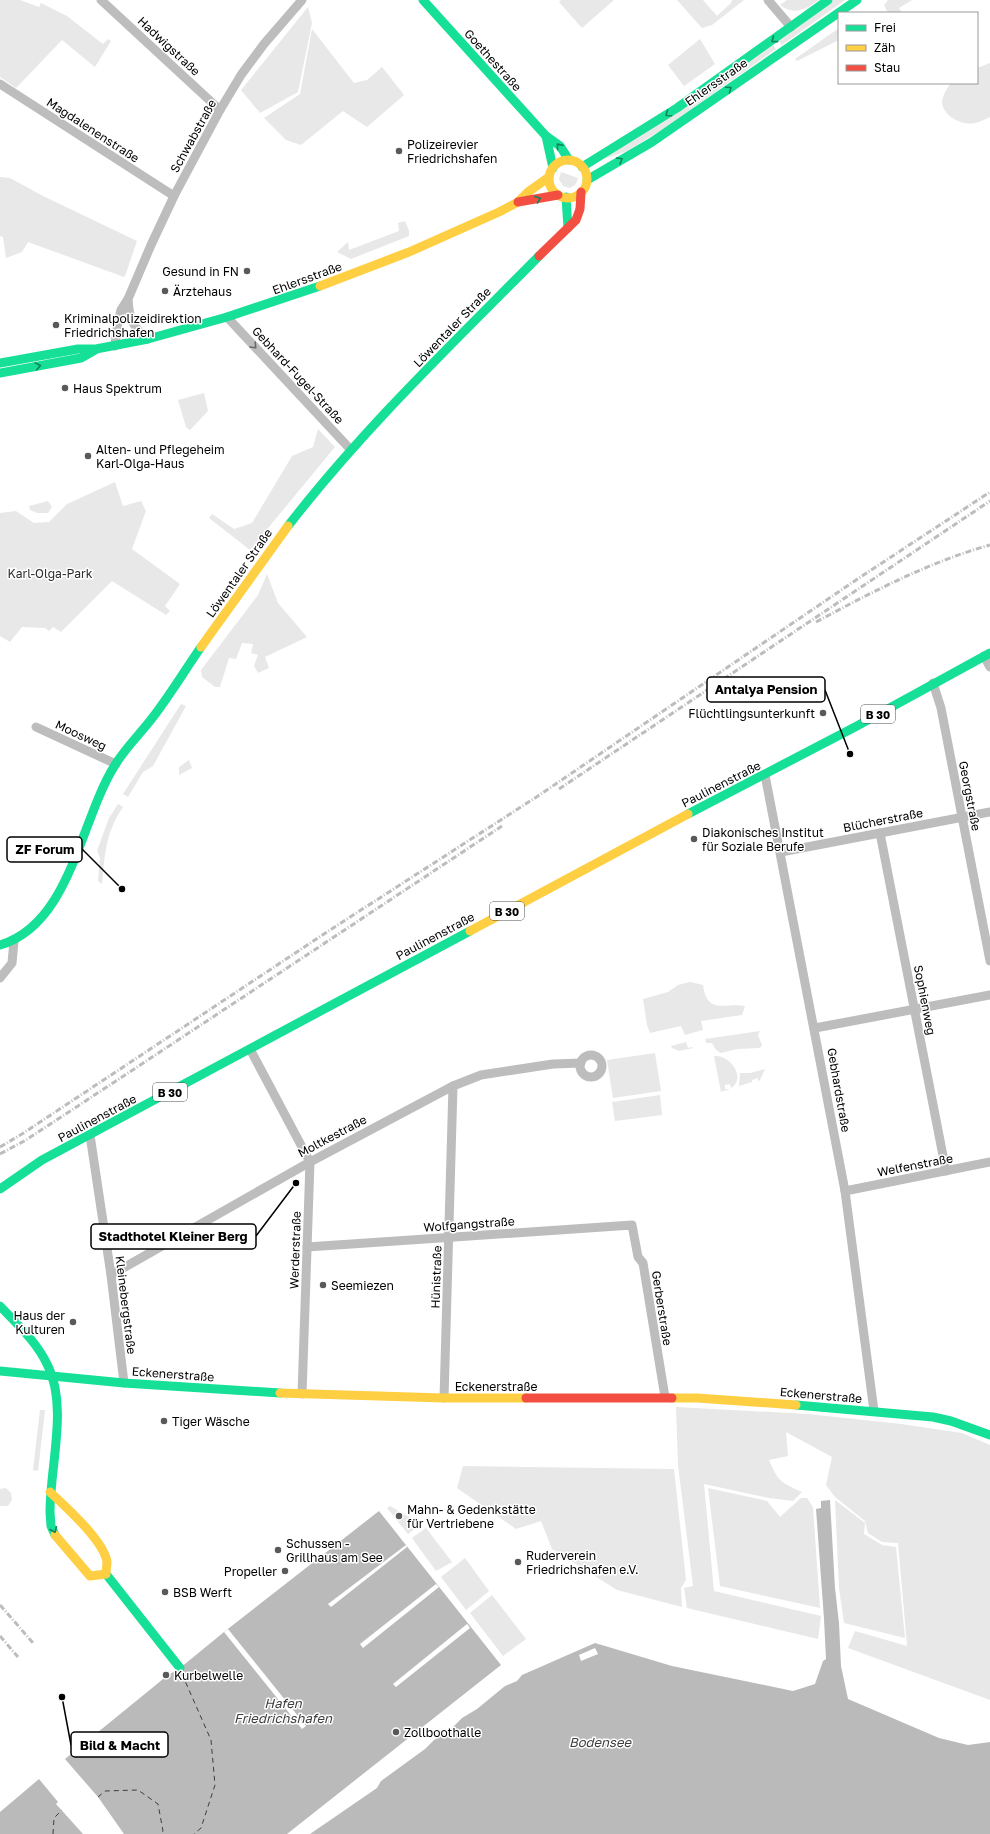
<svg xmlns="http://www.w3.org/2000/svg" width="990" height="1834" font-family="'Golos Text',sans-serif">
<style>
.green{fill:#e8e8e8}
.water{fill:#bababa}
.pier{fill:#fff}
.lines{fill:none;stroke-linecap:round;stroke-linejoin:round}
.ferry{stroke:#3e3e3e;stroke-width:1;stroke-dasharray:5 4;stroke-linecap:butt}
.street{stroke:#bdbdbd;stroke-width:9}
.fast{stroke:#16e098;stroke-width:9}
.slow{stroke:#ffcf43;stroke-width:9}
.jam{stroke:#f24e42;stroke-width:9}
.rail{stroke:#bdbdbd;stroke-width:3;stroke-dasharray:6 2 1 2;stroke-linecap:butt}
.oneway{stroke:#0d865b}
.oneway2{stroke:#686868}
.poi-dot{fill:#595959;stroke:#fff;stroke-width:1.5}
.labels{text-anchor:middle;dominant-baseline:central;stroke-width:3;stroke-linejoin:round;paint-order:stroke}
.shield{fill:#fff;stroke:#4c4c4c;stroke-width:1}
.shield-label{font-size:11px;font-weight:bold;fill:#000}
.street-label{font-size:12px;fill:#000;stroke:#fff}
.poi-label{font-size:12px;fill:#000;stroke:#fff;text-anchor:start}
.park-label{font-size:12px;fill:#2d2d2d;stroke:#fff}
.water-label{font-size:13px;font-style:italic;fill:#3e3e3e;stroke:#fff}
.leader{fill:none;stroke:#000;stroke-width:1.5}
.callout-dot{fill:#000;stroke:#fff;stroke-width:1.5}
.callout{fill:#fff;stroke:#000;stroke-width:1.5}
.callout-label{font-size:13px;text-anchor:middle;font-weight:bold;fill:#000}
</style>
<rect width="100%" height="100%" fill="#fff"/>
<g class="green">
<path d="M0,0H20L39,7L41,3L67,16L103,44L108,39L111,41L95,67L62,40L16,88L0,77Z"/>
<path d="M561,0H614L582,28L559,2Z"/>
<path d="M677,0H703L717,16L731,3L732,0H744L712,25L702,28Z"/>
<path d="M787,0H819C807,9 793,16 780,5Z"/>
<path d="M834,0H845L782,45L779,41Z"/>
<path d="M888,0H912L899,8L902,13H888L884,5Z"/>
<path d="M308,7L312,23L298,92L260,113L241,90Z"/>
<path d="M839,28V40L797,61L795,59Z"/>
<path d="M312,29L354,83L367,80L382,67L404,95L367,127L343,111L301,145L286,140L264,118L300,94Z"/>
<path d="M700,39L715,64L684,86L668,65Z"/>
<path d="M773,45L776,49L666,127L627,151L604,159Z"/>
<path d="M990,63V117C985,119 980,122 975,123C963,126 944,117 942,103C942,96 947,88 951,83H977V68Z"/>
<path d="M561,172L578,178L576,184L570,188L563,186L559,179Z"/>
<path d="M0,177L10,178L43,196L137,241L125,276L124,277L28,242L22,252L6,258L3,237L0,236Z"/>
<path d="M405,221L409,231V236L351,259L337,252L348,242L349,250L399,231L398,223Z"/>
<path d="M204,393L208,411L190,430L186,427L178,400Z"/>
<path d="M318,429L335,447L250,550L209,518L212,514L234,529L252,523L292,456L313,447Z"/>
<path d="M115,482L123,506L141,501L146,511L132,549L180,584L165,606L170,611L166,615L112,581L61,632L53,627L49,631L45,628L22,627L10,642L0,636V513L16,511L34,523L49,522L67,504Z"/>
<path d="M48,501L52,507L48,513H37L30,510L29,506Z"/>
<path d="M267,574L278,603L307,637L265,657L269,668L258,673L254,666L258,655L251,653L253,644L242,643L236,659L229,658L220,687H215L202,677L201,670L258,595Z"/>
<path d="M181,704L186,706L153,766L143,772L128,797L123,794Z"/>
<path d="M189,760L192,768L179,775V767Z"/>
<path d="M118,804L123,807C105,834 105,854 102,884L98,881L100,858L97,851L109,818Z"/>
<path d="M690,982L703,985C707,1016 727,1002 745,1006L742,1015L701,1021L703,1030L685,1035L681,1026L650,1033L647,1025L643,999L668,992L678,985Z"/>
<path d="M760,1031L758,1035L762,1045L760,1048L737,1049L721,1053L716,1050L712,1043H706L705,1039Z"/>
<path d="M686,1042L688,1048L692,1047L693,1048L679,1051L672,1048L671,1046Z"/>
<path d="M655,1053L661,1091L613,1098L607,1060Z"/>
<path d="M714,1056C730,1054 747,1078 731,1088L730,1084L725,1085V1089H730L721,1092Z"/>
<path d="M765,1069L760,1080L758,1081V1078L752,1080V1082L739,1086L740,1073H750Z"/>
<path d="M660,1095L662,1115L615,1121L612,1102Z"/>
<path d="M676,1407L808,1414L901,1424L962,1433L990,1445V1700L848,1648L855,1631L907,1646L898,1543L882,1542L868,1533L865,1521L835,1497L826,1485L832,1457L786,1432L788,1456L769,1460C778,1482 782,1483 802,1492L793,1501L769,1498L704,1484L714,1591L821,1616L818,1639L687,1608L684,1588L693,1586L678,1465Z"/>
<path d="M40,1410H45L38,1471L33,1470Z"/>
<path d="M463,1466L674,1469L686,1580L681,1588L682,1607L617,1590L552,1549L541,1521L516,1529L457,1488Z"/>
<path d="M6,1488L11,1493L12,1500L8,1506H0V1489Z"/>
<path d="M708,1488L767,1501L780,1517L801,1498H807L813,1507L820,1608L720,1586Z"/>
<path d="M835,1500L865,1523L864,1534L882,1545L896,1547L905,1638L844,1623L839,1588Z"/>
<path d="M390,1506L421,1524L408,1534L387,1508Z"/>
<path d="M426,1528L452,1562L436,1571L412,1538Z"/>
<path d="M465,1558L489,1591L466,1610L441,1577Z"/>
<path d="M492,1595L526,1639L503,1656L470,1613Z"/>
</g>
<g class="water">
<path d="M830,1500L835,1588L839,1623L841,1666L848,1699L939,1738L968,1745L990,1742V1834H310L377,1788L381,1781L425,1749L434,1740L449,1731L462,1718L477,1709L505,1686L517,1681L522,1675L595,1643L672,1666L793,1691L815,1684L823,1661L826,1659L824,1619L816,1509L821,1508V1501Z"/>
<path d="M379,1511L501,1665L287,1834H124L98,1797L65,1759L168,1675L180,1668L224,1632Z"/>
<path d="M39,1779L58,1802L56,1804L83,1834H0V1812Z"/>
</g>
<g class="pier">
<path d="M406,1545L407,1547L331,1607L328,1604Z"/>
<path d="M436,1584L439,1587L363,1648L360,1644Z"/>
<path d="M467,1624L470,1628L396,1687L393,1684Z"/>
<path d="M228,1629L306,1726L302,1729L224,1632Z"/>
<path d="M595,1648L598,1654L581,1661L579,1655Z"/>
</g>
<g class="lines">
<g class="ferry">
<path d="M182,1674L211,1740L215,1785L201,1828L194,1834"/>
<path d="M98,1797L105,1791L138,1790L158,1804L163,1831L161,1834"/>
<path d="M53,1834L54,1818L62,1810"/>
</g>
<g class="street">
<path d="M101,0L220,110"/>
<path d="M768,0L791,27"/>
<path d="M0,84L174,196"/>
<path d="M128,299C129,318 132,327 148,339"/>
<path d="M227,317L351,450"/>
<path d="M115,346L117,327L121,310L128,299L151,245L174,196L220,110L241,75L264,44L302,0"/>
<path d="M984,656L990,667"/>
<path d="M933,683L941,708L990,961"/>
<path d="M36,727L116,764"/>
<path d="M765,775L845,1191L874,1411"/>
<path d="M880,833L946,1171"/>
<path d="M781,852L990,812"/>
<path d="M0,978L12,963L14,941"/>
<path d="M815,1028L990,995"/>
<path d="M250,1049L310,1162L302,1394"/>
<circle cx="591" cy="1066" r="11"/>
<path d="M90,1135L111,1275L124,1383"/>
<path d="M845,1191L990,1162"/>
<path d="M307,1247L632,1225L638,1257L643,1263L665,1397"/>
<path d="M111,1275L310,1162L453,1086L481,1075L553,1064L581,1063"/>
<path d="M444,1398L453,1086"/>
</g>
<g class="fast">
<path d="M423,0L546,136L560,146L569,160"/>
<path d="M546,136L553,168"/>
<path d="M582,167L677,108L828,0"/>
<path d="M587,180L652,142L857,0"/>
<path d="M566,197L568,228"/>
<path d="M0,363L78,349H96L148,339L227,317L320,286"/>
<path d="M0,373L81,358L95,350"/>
<path d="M288,526C363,429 453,343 539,256"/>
<path d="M688,814L855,727L990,653"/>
<path d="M0,945C71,924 80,820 115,765C126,747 141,733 153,717C170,695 185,670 201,647"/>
<path d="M0,1189L42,1160L470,931"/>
<path d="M0,1306C17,1324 37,1342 48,1366C68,1407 50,1466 50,1512L51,1526L55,1535"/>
<path d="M0,1371L124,1383L280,1393"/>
<path d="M796,1405L933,1417L951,1421L990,1435"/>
<path d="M106,1574L180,1668"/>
</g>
<g class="slow">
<circle cx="568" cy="179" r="19"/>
<path d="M320,286L409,252L499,212L518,202L528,192L549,177"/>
<path d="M201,647L288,526"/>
<path d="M470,931L688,814"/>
<path d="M280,1393L444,1398H526"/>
<path d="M672,1398H697L796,1405"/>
<path d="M50,1492C66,1507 104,1541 107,1562C107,1565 106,1570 106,1574L90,1576L55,1535"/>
</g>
<g class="jam">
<path d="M518,202L558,195"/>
<path d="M539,256L576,220L580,209L581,192"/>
<path d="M526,1398H672"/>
</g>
<g class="rail">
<path d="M816,622C872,592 929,562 990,545"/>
<path d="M559,789L990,501"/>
<path d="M0,1147L22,1134L330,930L538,796L859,578L990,492"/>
<path d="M0,1154L26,1140L119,1079L502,826"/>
<path d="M0,1605L34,1644"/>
<path d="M0,1636L18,1657"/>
</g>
</g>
<defs><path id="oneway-chevron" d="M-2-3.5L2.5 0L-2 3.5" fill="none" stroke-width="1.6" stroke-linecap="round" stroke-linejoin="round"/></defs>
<g class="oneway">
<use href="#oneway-chevron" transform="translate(774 40) rotate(143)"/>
<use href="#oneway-chevron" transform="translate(729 89) rotate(-35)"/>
<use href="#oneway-chevron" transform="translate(668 114) rotate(145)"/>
<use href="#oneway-chevron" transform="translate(559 146) rotate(-129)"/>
<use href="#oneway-chevron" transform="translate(620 160) rotate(-30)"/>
<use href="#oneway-chevron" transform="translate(538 199) rotate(-20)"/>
<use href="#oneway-chevron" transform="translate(38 366) rotate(-11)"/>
<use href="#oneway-chevron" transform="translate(54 1530) rotate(67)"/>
</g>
<use class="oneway2" href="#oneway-chevron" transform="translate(254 346) rotate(47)"/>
<g class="poi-dot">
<circle cx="399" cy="151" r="4"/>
<circle cx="247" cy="271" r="4"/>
<circle cx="165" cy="291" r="4"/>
<circle cx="56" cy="325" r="4"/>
<circle cx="65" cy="388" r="4"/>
<circle cx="88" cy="456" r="4"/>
<circle cx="823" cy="713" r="4"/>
<circle cx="694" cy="839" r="4"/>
<circle cx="323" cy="1285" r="4"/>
<circle cx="73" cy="1322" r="4"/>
<circle cx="164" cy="1421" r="4"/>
<circle cx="399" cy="1516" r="4"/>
<circle cx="278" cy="1550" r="4"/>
<circle cx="518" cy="1562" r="4"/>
<circle cx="285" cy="1571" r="4"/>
<circle cx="165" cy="1592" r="4"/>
<circle cx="166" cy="1675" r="4"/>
<circle cx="396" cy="1732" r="4"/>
</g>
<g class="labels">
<g class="shield">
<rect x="861" y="705" width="34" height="18" rx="3"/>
<rect x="490" y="902" width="34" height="18" rx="3"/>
<rect x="153" y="1083" width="34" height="18" rx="3"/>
</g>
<g class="shield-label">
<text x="878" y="714">B 30</text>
<text x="507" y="911">B 30</text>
<text x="170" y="1092">B 30</text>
</g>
<g class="street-label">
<text transform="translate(169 46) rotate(43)">Hadwigstraße</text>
<text transform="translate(493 60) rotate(48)">Goethestraße</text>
<text transform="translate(716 82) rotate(-35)">Ehlersstraße</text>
<text transform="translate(93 130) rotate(33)">Magdalenenstraße</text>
<text transform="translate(193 136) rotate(-61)">Schwabstraße</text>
<text transform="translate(307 278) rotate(-20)">Ehlersstraße</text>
<text transform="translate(452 327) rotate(-46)">Löwentaler Straße</text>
<text transform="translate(298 375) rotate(47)">Gebhard-Fugel-Straße</text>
<text transform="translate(239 573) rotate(-55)">Löwentaler Straße</text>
<text transform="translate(81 735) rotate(25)">Moosweg</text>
<text transform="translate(721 784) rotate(-27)">Paulinenstraße</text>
<text transform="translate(970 796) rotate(79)">Georgstraße</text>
<text transform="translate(883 820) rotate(-11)">Blücherstraße</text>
<text transform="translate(435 936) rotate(-28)">Paulinenstraße</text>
<text transform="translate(925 1000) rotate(79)">Sophienweg</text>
<text transform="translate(839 1090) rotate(80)">Gebhardstraße</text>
<text transform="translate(97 1118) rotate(-28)">Paulinenstraße</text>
<text transform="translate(332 1136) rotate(-28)">Moltkestraße</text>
<text transform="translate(915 1165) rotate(-11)">Welfenstraße</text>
<text transform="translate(469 1224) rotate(-4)">Wolfgangstraße</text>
<text transform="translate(295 1250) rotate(-88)">Werderstraße</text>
<text transform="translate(436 1277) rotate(-88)">Hünistraße</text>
<text transform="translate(126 1305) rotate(83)">Kleinebergstraße</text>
<text transform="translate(662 1308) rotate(81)">Gerberstraße</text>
<text transform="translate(173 1374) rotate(4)">Eckenerstraße</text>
<text x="496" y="1386">Eckenerstraße</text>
<text transform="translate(821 1395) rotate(5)">Eckenerstraße</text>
</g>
<g class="poi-label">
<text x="407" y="144">Polizeirevier<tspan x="407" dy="14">Friedrichshafen</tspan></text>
<text x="239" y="271" text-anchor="end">Gesund in FN</text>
<text x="173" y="291">Ärztehaus</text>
<text x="64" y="318">Kriminalpolizeidirektion<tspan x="64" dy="14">Friedrichshafen</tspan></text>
<text x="73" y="388">Haus Spektrum</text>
<text x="96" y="449">Alten- und Pflegeheim<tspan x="96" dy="14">Karl-Olga-Haus</tspan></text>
<text x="815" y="713" text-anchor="end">Flüchtlingsunterkunft</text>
<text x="702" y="832">Diakonisches Institut<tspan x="702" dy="14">für Soziale Berufe</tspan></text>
<text x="331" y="1285">Seemiezen</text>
<text x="65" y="1315" text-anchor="end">Haus der<tspan x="65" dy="14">Kulturen</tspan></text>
<text x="172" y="1421">Tiger Wäsche</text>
<text x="407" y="1509">Mahn- &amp; Gedenkstätte<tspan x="407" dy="14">für Vertriebene</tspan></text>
<text x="286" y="1543">Schussen -<tspan x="286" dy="14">Grillhaus am See</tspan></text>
<text x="526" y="1555">Ruderverein<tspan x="526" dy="14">Friedrichshafen e.V.</tspan></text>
<text x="277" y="1571" text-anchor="end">Propeller</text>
<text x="173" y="1592">BSB Werft</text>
<text x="174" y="1675">Kurbelwelle</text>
<text x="404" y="1732">Zollboothalle</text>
</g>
<g class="park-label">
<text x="50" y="573">Karl-Olga-Park</text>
</g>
<g class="water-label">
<text x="283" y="1703">Hafen<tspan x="283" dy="15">Friedrichshafen</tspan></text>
<text x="600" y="1742">Bodensee</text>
</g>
</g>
<path class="leader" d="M850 754L825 690M122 889L82 849M296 1183L256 1236M62 1697L71 1745"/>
<g class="callout-dot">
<circle cx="850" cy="754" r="4"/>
<circle cx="122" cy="889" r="4"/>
<circle cx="296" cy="1183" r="4"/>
<circle cx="62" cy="1697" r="4"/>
</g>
<g class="callout">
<rect x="707" y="677" width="118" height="25" rx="4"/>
<rect x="7" y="837" width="75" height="25" rx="4"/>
<rect x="91" y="1224" width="165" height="25" rx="4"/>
<rect x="71" y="1732" width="97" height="25" rx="4"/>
</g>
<g class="callout-label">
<text x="766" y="694">Antalya Pension</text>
<text x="45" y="854">ZF Forum</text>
<text x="173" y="1241">Stadthotel Kleiner Berg</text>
<text x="120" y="1750">Bild &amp; Macht</text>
</g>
<rect x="838" y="12" width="140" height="72" fill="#ffffff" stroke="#999999"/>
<rect x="846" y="25" width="20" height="6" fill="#16e098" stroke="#999999"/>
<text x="874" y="32" font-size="12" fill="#000000">Frei</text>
<rect x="846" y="45" width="20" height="6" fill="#ffcf43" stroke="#999999"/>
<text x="874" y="52" font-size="12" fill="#000000">Zäh</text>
<rect x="846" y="65" width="20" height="6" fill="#f24e42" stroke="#999999"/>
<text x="874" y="72" font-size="12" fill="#000000">Stau</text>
</svg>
